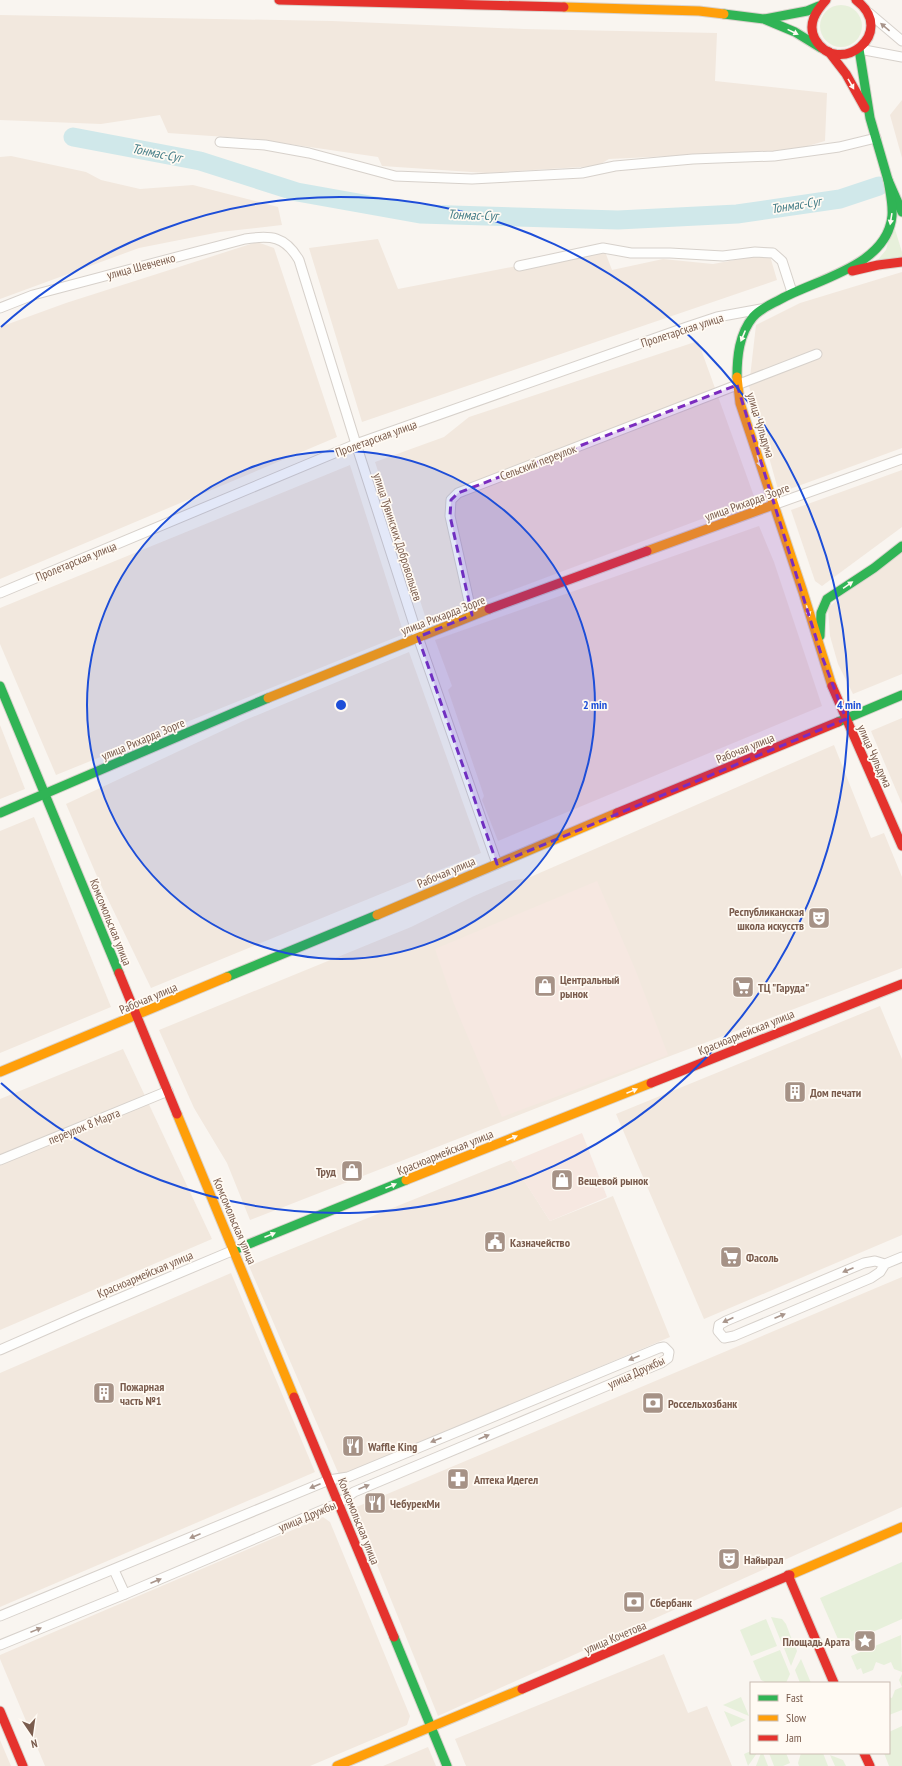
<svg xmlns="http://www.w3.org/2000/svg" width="902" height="1766" font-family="'PT Sans Narrow',sans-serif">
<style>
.residential{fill:#f2e8de}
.commercial{fill:#f6e8e1}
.green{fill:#e7f0db}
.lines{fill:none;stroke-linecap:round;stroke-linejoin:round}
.river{stroke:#d0e8ea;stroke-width:19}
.street-casing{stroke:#d7d1cb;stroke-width:11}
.fast-casing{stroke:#d9d2cb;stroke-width:11}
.slow-casing{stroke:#d9d2cb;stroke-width:11}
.jam-casing{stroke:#d9d2cb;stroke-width:11}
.street{stroke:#fefefd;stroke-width:9}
.fast{stroke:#30b455;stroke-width:9}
.slow{stroke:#ff9f0a;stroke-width:9}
.jam{stroke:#e5322d;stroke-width:9}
.oneway{fill:#a8958b}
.oneway2{fill:#fffaf3}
.marked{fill:#7b2cbf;fill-opacity:0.2;stroke:#7b2cbf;stroke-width:3;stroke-dasharray:8 5;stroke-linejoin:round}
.ring{fill:none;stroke:#1d4ed8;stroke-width:2}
.labels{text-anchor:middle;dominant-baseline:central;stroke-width:3.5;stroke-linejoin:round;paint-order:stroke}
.street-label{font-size:12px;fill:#7a5c4d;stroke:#fffaf3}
.poi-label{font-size:12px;font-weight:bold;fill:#7a5c4d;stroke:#fffaf3;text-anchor:start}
.water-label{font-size:13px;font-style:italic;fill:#437c86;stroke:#fffaf3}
.centre{fill:#1d4ed8;stroke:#fffaf3;stroke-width:2}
.ring-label{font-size:12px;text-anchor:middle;font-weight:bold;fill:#1d4ed8;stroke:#fffaf3;stroke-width:3.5;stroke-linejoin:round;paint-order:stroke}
</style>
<rect width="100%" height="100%" fill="#f9f5f0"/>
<g class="residential">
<path d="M0,15L332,21L524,29L717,33L715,81L827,93L825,141L794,150L609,159L597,166L486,173L382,166L378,157L255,139L168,133L160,115L101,124L0,120Z"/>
<path d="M902,100V158L890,115Z"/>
<path d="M11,156L86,172L101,180L140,189L193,185L278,207L282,225L220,232L139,248L0,299V157Z"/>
<path d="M378,239L398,289L604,249L612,270L663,259L713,264L757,256H770L777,280L362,422L309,248Z"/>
<path d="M257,242L274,248L337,437L0,579V327L66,303Z"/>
<path d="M902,272V448L779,493L749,386L756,325L800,303Z"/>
<path d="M698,341L755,499L427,622L375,462L444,437L469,417Z"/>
<path d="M350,465L404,634L56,775L0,644V608Z"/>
<path d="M902,470V527L822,586L815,581L791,510Z"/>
<path d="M759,526L774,562L822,706L498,841L482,800L484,796L448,690L452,686L435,640Z"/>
<path d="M902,553V674L853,694L838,664L830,636L828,608L849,589Z"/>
<path d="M409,652L481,853L151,988L99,881L66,804L243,721Z"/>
<path d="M902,718V804L871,731Z"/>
<path d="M0,725L25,789L0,799Z"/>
<path d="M834,745L871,838L884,833L902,877V968L657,1061L250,1220L227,1163L194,1108L159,1030L411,927L474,896L509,881L528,878Z"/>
<path d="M34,817L111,1007L0,1053V831Z"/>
<path d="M880,1006L902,1059V1235L704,1319L616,1114Z"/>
<path d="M123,1049L212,1239L0,1330V1099Z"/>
<path d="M511,1160L550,1221L613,1196L670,1337L340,1477L249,1266Z"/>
<path d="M231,1273L315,1472L0,1607V1373Z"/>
<path d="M902,1277V1507L438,1716L354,1508Z"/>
<path d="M323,1517L330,1522L410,1716L407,1725L310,1766H45L0,1659V1655Z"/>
<path d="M664,1654L688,1713L707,1706L732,1766H466L455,1739Z"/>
<path d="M0,1740L11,1766H0Z"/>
<path d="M428,1747L436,1766H383Z"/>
</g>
<g class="commercial">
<path d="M597,881L635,969L668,1055L502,1117L454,1004L435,949Z"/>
<path d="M582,1133L607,1197L550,1221L512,1162Z"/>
</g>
<g class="green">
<circle cx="841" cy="26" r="21"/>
<path d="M893,223L902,252V260L871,268L886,250Z"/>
<path d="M902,1562V1619L841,1646L820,1598Z"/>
<path d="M771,1617L782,1619L786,1624L792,1640L782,1644Z"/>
<path d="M766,1619L777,1646L751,1656L740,1630Z"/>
<path d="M901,1635L902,1672L894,1669L891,1662L884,1665L876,1662L873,1670L863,1674L861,1668L857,1670L851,1656Z"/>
<path d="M794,1643L797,1651L791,1666L784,1648Z"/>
<path d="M780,1650L790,1674L786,1683H767L761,1680L753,1661Z"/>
<path d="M801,1659L811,1683H800L795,1670Z"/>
<path d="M902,1674V1710L889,1715V1697L892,1698L895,1690L902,1687L899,1680Z"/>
<path d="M741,1697L749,1716L723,1705Z"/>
<path d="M724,1711L746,1720L731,1727Z"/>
<path d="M902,1726V1766H889L884,1753H889V1732Z"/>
<path d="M751,1751V1753H757L748,1766L744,1754Z"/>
<path d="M761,1753H763L768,1766H756Z"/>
<path d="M769,1753H786L790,1763L783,1766H774Z"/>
<path d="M801,1753H823L828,1766H799L798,1763Z"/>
<path d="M830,1755L843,1760L846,1766H835Z"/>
</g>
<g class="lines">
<path class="river" d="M73,137L200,161L297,192L420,214L618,220L737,214L840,199L879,186"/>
<g class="street-casing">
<g id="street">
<path d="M869,13L902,41"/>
<path d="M859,49L902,57"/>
<path d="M220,142L265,145L309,153L395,176L472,179L582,173L615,166L693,159L774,156L839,147L876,138"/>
<path d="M519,266L603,248L631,253H670L723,256L755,252L773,253L782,261L792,292"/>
<path d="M0,308L33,295L245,239C271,235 285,236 299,260L356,444L418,637L497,864"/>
<path d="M773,505L902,459"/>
<path d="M0,593L356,444L687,327L717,317L761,309"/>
<path d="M472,615L450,516L451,500L458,493L817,354"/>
<path d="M0,1160L168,1091"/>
<path d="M885,1264L875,1261L864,1263L726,1321L719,1325L718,1331L724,1338L734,1336L871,1278L880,1272L885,1264L902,1257"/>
<path d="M0,1350L82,1314L234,1250"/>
<path d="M114,1570L125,1594"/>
<path d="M0,1616L329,1480L348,1477L659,1348L664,1347L669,1352L668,1358L661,1363L354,1492L339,1503L125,1594L0,1645"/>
</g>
</g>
<g class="fast-casing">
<g id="fast">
<path d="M724,14L764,19L795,32L821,48"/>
<path d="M765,19L807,11L819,6"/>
<path d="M859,49L870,118L888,180L902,212"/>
<path d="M737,377C737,357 739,334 753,317C761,308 770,305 781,299C817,279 887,266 892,216C893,204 890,192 888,180"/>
<path d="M820,636L821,613L827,599L874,568L902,546"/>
<path d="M0,686L119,973"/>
<path d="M838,722L902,695"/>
<path d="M0,813L268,698"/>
<path d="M227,977L377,915"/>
<path d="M234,1250L406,1180"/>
<path d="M394,1637L447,1766"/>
</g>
</g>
<g class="slow-casing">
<g id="slow">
<path d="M564,7L699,11L724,14"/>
<path d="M737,377L740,403L803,592L832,686"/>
<path d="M647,551L773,505"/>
<path d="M268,698L489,609"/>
<path d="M377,915L617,813"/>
<path d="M0,1072L227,977"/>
<path d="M177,1114L294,1397"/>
<path d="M406,1180L651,1083"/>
<path d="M790,1575L902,1527"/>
<path d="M337,1766L522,1689"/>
</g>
</g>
<g class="jam-casing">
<g id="jam">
<path d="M279,0L564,7"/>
<path d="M826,0C816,11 807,24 815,39C838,79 899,33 856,0"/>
<path d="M829,52L846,74L865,108"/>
<path d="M852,271L878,265L902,262"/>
<path d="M489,609L647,551"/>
<path d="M832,686L902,846"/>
<path d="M617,813L838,722"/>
<path d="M119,973L177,1114"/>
<path d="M651,1083L902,984"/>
<path d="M294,1397L394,1637"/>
<path d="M788,1575L834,1683"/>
<path d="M522,1689L790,1575"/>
<path d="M0,1711L23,1766"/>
<path d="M864,1753L870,1766"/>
</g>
</g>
<use href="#street" class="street"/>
<use href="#fast" class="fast"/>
<use href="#slow" class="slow"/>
<use href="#jam" class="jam"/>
</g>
<defs><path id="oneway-solid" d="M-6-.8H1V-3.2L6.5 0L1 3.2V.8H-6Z"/></defs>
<g class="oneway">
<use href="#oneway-solid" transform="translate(885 27) rotate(-140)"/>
<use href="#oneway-solid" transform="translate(848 1270) rotate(157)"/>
<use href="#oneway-solid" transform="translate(780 1316) rotate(-23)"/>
<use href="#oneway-solid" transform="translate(728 1320) rotate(155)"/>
<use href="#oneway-solid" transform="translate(634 1358) rotate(158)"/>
<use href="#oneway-solid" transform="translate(484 1437) rotate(-23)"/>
<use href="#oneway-solid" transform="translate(436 1440) rotate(158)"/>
<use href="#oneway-solid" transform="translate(315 1486) rotate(157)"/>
<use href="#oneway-solid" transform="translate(364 1487) rotate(-23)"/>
<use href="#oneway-solid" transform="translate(195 1536) rotate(157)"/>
<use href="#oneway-solid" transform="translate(156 1581) rotate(-23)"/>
<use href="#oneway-solid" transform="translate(36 1630) rotate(-22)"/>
</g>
<g class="oneway2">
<use href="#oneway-solid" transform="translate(793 32) rotate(26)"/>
<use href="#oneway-solid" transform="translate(851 84) rotate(60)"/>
<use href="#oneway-solid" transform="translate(891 219) rotate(99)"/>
<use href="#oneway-solid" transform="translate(743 336) rotate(113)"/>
<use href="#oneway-solid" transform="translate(759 461) rotate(72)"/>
<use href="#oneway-solid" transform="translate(848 585) rotate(-34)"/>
<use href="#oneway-solid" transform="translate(808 611) rotate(74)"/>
<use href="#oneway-solid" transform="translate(632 1091) rotate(-22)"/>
<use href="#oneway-solid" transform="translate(512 1138) rotate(-22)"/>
<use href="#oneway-solid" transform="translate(391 1186) rotate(-22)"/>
<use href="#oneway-solid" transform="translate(270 1235) rotate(-22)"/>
</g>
<path class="marked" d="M737,385L821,654L846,719L497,864L418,637L472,615L450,516L451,500L458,493Z"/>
<circle cx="341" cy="705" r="254" fill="#1d4ed8" fill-opacity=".12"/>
<g class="ring">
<circle cx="341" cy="705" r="254"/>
<path d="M1 327A508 508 0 1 1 1 1083"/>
</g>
<defs>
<g id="theatre-square" transform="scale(1.15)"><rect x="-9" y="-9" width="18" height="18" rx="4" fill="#a69286" stroke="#fffaf3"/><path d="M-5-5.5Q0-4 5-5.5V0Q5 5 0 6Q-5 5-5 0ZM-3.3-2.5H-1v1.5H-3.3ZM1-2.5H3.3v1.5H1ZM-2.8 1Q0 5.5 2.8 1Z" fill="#fff"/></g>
<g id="shop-square" transform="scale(1.15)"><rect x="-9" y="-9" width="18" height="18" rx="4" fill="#a69286" stroke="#fffaf3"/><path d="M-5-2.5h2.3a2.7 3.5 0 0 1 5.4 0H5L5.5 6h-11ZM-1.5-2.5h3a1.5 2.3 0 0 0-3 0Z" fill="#fff"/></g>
<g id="supermarket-square" transform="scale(1.15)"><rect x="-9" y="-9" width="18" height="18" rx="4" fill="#a69286" stroke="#fffaf3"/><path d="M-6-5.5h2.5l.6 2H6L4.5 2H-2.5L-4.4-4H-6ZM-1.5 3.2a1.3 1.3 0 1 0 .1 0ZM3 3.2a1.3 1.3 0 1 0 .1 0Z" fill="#fff"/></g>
<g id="building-square" transform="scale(1.15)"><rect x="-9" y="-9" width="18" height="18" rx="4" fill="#a69286" stroke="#fffaf3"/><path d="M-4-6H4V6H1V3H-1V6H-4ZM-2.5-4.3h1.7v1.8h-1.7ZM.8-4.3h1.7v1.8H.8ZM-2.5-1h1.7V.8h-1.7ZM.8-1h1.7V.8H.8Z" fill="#fff"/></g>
<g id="civic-square" transform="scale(1.15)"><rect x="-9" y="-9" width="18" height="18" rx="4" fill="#a69286" stroke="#fffaf3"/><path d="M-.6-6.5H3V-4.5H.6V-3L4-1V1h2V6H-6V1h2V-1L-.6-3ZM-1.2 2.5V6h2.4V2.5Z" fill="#fff"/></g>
<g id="bank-square" transform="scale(1.15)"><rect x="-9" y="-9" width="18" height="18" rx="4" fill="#a69286" stroke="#fffaf3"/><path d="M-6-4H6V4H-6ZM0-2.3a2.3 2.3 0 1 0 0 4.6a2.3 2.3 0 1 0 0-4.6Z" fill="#fff"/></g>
<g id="restaurant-square" transform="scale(1.15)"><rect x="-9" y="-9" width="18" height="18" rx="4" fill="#a69286" stroke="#fffaf3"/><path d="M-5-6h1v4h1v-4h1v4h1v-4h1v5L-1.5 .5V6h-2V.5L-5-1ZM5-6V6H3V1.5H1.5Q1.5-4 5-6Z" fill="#fff"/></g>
<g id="pharmacy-square" transform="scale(1.15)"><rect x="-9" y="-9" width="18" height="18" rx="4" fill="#a69286" stroke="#fffaf3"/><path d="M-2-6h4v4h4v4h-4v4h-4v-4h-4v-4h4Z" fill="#fff"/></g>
<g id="sight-square" transform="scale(1.15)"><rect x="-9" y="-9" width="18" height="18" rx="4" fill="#a69286" stroke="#fffaf3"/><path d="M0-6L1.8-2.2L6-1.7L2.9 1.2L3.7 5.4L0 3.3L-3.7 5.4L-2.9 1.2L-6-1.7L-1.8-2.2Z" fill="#fff"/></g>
</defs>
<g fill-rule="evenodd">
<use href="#theatre-square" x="819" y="918"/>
<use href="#shop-square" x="545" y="986"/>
<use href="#supermarket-square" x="743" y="987"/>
<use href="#building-square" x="795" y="1092"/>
<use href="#shop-square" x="352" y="1171"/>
<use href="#shop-square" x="562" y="1180"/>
<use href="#civic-square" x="495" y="1242"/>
<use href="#supermarket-square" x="731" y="1257"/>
<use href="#building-square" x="104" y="1393"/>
<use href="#bank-square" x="653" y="1403"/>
<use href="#restaurant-square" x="353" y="1446"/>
<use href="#pharmacy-square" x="458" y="1479"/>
<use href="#restaurant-square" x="375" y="1503"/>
<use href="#theatre-square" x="729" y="1559"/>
<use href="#bank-square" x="634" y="1602"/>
<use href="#sight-square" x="865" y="1641"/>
</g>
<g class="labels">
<g class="street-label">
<text transform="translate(141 266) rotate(-15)">улица Шевченко</text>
<text transform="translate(682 330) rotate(-18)">Пролетарская улица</text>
<text transform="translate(761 425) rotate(73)">улица Чульдума</text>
<text transform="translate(376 438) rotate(-20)">Пролетарская улица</text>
<text transform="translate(538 462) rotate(-21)">Сельский переулок</text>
<text transform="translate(747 502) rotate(-20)">улица Рихарда Зорге</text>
<text transform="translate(398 537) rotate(72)">улица Тувинских Добровольцев</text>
<text transform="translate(76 561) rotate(-22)">Пролетарская улица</text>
<text transform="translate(443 615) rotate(-21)">улица Рихарда Зорге</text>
<text transform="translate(143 739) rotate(-23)">улица Рихарда Зорге</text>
<text transform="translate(745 748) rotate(-22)">Рабочая улица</text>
<text transform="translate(875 756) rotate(66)">улица Чульдума</text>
<text transform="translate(446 872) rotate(-23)">Рабочая улица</text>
<text transform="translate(111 922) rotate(68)">Комсомольская улица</text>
<text transform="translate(148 998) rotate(-23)">Рабочая улица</text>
<text transform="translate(746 1032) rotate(-22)">Красноармейская улица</text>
<text transform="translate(84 1126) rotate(-22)">переулок 8 Марта</text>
<text transform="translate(445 1152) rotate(-22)">Красноармейская улица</text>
<text transform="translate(235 1221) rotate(67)">Комсомольская улица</text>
<text transform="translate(145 1274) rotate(-23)">Красноармейская улица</text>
<text transform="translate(636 1372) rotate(-25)">улица Дружбы</text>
<text transform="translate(307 1516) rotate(-23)">улица Дружбы</text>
<text transform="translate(359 1521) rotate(68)">Комсомольская улица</text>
<text transform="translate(615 1637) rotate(-23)">улица Кочетова</text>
</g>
<g class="poi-label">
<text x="804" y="911" text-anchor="end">Республиканская<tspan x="804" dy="14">школа искусств</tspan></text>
<text x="560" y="979">Центральный<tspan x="560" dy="14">рынок</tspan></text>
<text x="758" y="987">ТЦ "Гаруда"</text>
<text x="810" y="1092">Дом печати</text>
<text x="336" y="1171" text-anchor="end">Труд</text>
<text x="578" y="1180">Вещевой рынок</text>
<text x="510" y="1242">Казначейство</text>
<text x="746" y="1257">Фасоль</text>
<text x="120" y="1386">Пожарная<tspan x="120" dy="14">часть №1</tspan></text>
<text x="668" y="1403">Россельхозбанк</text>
<text x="368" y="1446">Waffle King</text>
<text x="474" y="1479">Аптека Идегел</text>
<text x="390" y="1503">ЧебурекМи</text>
<text x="744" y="1559">Найырал</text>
<text x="650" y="1602">Сбербанк</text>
<text x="850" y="1641" text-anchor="end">Площадь Арата</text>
</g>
<g class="water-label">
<text transform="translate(157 153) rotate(11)">Тонмас-Суг</text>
<text transform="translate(796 205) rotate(-9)">Тонмас-Суг</text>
<text transform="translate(473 215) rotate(2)">Тонмас-Суг</text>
</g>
</g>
<circle cx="341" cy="705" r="6" class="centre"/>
<g class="ring-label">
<text x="595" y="709">2 min</text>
<text x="849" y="709">4 min</text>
</g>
<rect x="750" y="1682" width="140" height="72" fill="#fffaf3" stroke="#cabbb1"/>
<rect x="758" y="1695" width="20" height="6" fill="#30b455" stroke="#cabbb1"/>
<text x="786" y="1702" font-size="12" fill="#7a5c4d">Fast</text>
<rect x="758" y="1715" width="20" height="6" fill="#ff9f0a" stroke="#cabbb1"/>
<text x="786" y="1722" font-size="12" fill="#7a5c4d">Slow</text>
<rect x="758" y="1735" width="20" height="6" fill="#e5322d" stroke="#cabbb1"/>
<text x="786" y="1742" font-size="12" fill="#7a5c4d">Jam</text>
<g transform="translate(32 1734) rotate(167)" stroke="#fffaf3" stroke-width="3" paint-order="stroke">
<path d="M0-3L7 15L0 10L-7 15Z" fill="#7a5c4d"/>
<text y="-6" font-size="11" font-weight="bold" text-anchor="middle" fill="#7a5c4d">N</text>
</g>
</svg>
